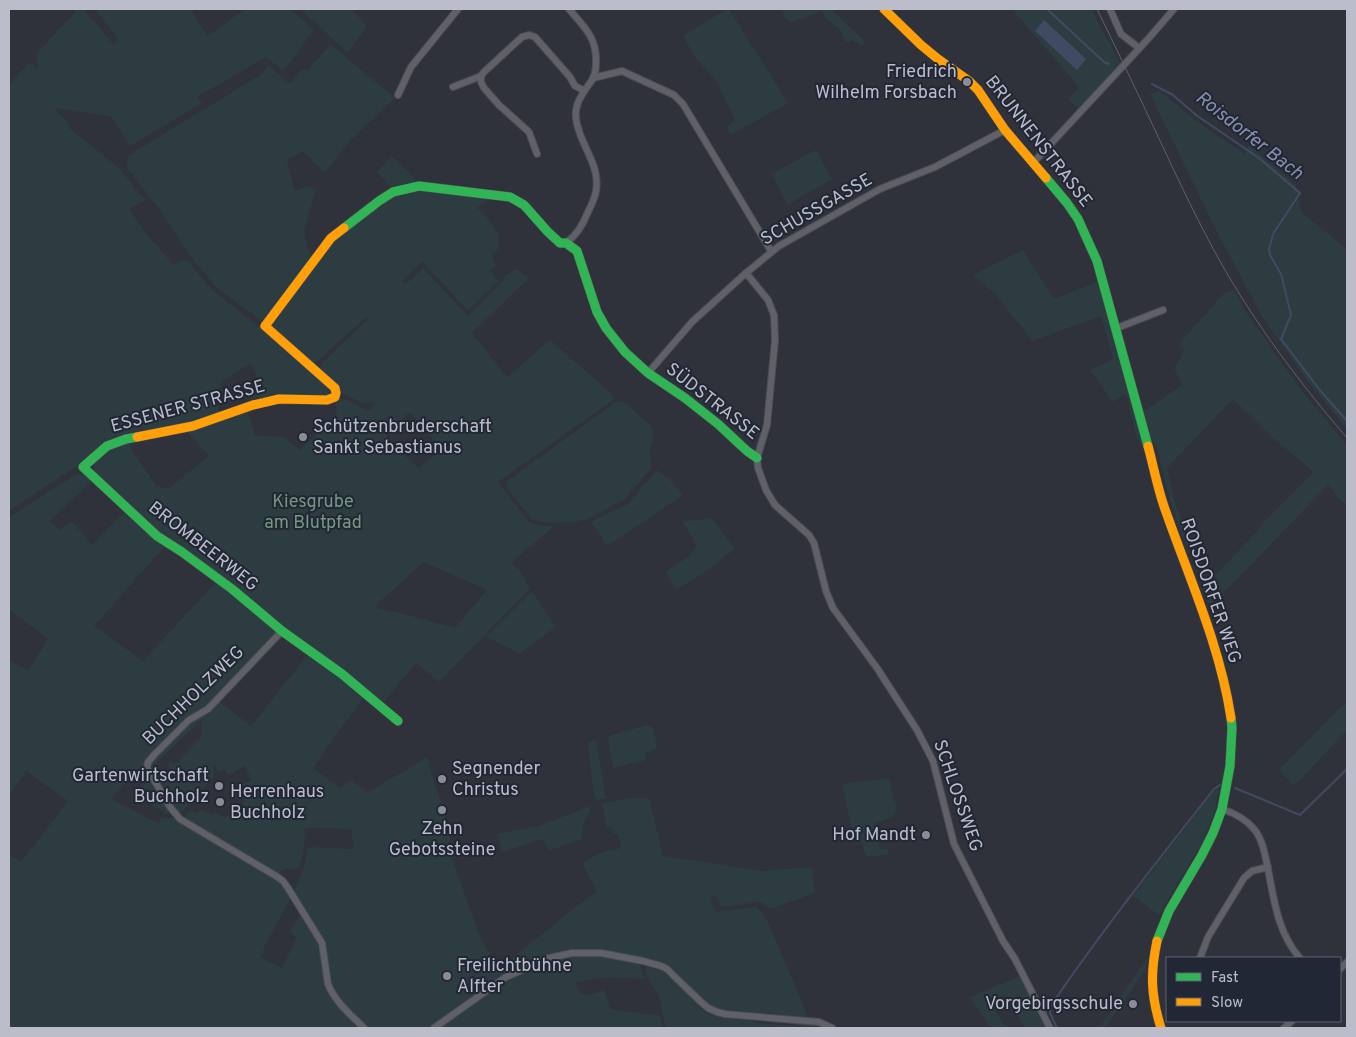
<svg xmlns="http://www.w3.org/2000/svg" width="1356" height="1037" font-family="Overpass,sans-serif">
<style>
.green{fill:#2d3c40;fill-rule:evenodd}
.water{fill:#404a62}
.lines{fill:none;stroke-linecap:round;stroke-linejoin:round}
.stream{stroke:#404a62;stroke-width:2}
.street-casing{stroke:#4b4d53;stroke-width:8}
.fast-casing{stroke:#4b4d53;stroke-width:10}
.slow-casing{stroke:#4b4d53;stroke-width:10}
.street{stroke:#606168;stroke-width:6}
.fast{stroke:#30b455;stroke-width:9}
.slow{stroke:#ff9f0a;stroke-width:9}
.tram{stroke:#5e6066;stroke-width:1}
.poi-dot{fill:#8a8d98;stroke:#222735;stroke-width:2}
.labels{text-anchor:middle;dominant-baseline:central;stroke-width:4;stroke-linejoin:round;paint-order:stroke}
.poi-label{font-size:18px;fill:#bbbeca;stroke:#222735;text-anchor:end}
.street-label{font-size:18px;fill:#bbbeca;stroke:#222735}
.park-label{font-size:18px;fill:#759882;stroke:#222735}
.water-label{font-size:19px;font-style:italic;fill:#8690ad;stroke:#222735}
</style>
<rect width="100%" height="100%" fill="#2f323a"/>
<g class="green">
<path d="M78,9H84L114,45L118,39L95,9H190L208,36L245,9H290L314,30L283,71L266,57L197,97L202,103L130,146L111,116L54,108L70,125L69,128L118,167L145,200L129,209L143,230L173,264L184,260L186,262L188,261L213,291L266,332L313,267L333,241L392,188L377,172L392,156L427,190L487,199L477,208L483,213L498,232L499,248L491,256L497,265L490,270L499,281L468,311L422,261L402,281L406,284L423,268L468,316L501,283L506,275L517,269L529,278L472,333L507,377L550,340L613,395V400L498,482L529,522L542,526H554L511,563L520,571L530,589L439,682L416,663L383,703L346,673L364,696L313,768L339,788L352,780L367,793L428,757L431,772L445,815L452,851L451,856L473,918L483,942L505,978C523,970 548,958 567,955C578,954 628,957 636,962C643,966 642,973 644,979L606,977L574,983L582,995H584L597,993L604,989L610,1009L660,1016L662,1028H9V855L21,862L68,801L26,771L9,795V660L28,671L48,639L9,609V517L77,474L96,476L94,468L95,461L108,448L128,442L132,450L157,487L169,488L209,456L186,430L159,428L127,433L108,440L85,461H82L77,466L9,511V84L29,63L33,64L38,70L36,54ZM366,317L368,319L322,363L320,367V371L342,393L362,403L374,402L372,409L367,411L350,401L340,398L335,402L337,414L300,450L283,437L255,435L248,412L224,421L217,404L221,382L250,363L259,380L246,387L252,400L279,395L328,396L332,391L310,368ZM410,412L442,450L419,468L411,462L385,434ZM93,480L127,509L92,545L72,521L59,530L50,521ZM166,545L281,626L288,629L343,670L309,653L251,726L219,701L188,723L152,760L151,765L152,771L157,769L154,764L201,721L202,736L175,764L171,761L168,764L170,768L163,775L160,772L156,777L176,811L182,812L214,777L213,766L216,765L218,772L224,769L227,774L231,775L235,771L245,766L252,780L240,785L237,792L246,797L237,815L230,812L226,818L214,812L212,815L200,809L198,813C192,811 187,810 186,818L191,823L279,874L281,871L286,868L296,870C305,859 304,841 305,828L351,829L354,849L308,847L303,871L294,893L280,881L178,820L173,818H161L159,824L111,799L136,771L139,773L142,770L149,755L185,718L211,702L276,632L247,604L217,581L143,661L94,626ZM424,562L487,590L455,628L400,613L376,608L377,604ZM291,898L301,914L289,931L297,937L282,968L261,958L265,945Z"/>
<path d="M300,9H351L367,26L348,53Z"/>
<path d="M727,9H729L788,103L730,135L726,127L735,120L717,82L695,57L683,36Z"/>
<path d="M780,9H831L865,42L862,46L852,40L846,42L839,28L830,22L821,11L790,23Z"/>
<path d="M1012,9H1091L1120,63L1079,108L1068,99L1079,87Z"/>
<path d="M330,44L395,98L347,144L324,173L303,151L287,160L295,191L309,186L316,190L304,230L307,247L313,257L266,319L261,320L217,288L194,261L162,213L126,166L129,155L262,74L268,65L290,84L302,69L308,71Z"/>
<path d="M1160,91L1200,124L1245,154L1249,145L1296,185L1301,212L1347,249V429L1309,383L1264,320L1216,230L1150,94Z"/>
<path d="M816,150L832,179L787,205L772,174Z"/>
<path d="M1023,250L1054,299L1099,281L1141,429L1145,452L1136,436L1128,400L1124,394L1113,402L1090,370L1113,359L1101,316L1032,341L998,297L973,275Z"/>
<path d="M1234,290L1246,312L1301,390L1347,445V507L1328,485L1210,607L1202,586L1211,580L1262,526L1261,525L1314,472L1274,439L1233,399L1167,468L1174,498L1193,560L1178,524L1170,500L1157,448L1150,436L1144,411L1182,385L1174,368L1185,350L1179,344L1225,292Z"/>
<path d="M617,401L623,402L650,425L654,434L649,454L652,467L625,499L591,517L579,521L549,523L532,520L507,488L506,482Z"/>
<path d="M657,470L670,480L683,495L607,546L592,523L594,520L628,504Z"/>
<path d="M712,519L735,549L703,573L676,590L666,572L689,556L697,546L682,521Z"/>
<path d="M532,591L556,627L519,654L506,646L486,637Z"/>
<path d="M1347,701V730L1294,786L1279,770Z"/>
<path d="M648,725L653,727L657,747L651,751L645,753L646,760L613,768L608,736Z"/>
<path d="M596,740L606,798L598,800L594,797L588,743Z"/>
<path d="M144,775L149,778L170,812L168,814H163L164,811L131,796L145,781L141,777Z"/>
<path d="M889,778L897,811L890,819L873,823L880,849L887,847L889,854L866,857L862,843L855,844L842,784Z"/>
<path d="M1219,789L1215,810L1203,841L1159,915L1133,896L1213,792Z"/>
<path d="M633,798H649L663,856L763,871L812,867L815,893L770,909L761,902L721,907L716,896L710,897L715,912L757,907L766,917L808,1017L720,1009L707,1004L669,967L643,958L598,950H568L548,956L506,974L501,967L577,906L597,891L582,863L602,852L621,848L619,835L613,833L610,826L606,827L602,803Z"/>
<path d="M591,806L582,828V839L548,851L543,839L502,852L497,834L538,826Z"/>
<path d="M1148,957L1145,970L1141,976L1105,1028H1099Z"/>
<path d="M647,965C672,964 689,1004 709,1014C717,1018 742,1018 752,1019L754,1023L796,1026L799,1022L817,1024L826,1028H666C663,1018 662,1007 659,997C655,987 642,976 647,965Z"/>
<path d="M1020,976L1047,1028H1026L1004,995L990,1003L1006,1028H990L970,997Z"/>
</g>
<path class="water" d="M1044,20L1086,59L1077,70L1035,31Z"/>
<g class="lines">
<g class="stream">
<path d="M1047,9L1104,62L1109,64"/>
<path d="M1152,84L1173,95L1196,115L1259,158L1300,193L1273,234L1269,249L1270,255L1281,274L1291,315L1281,339L1319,389L1347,421"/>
<path d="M1235,788L1300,815L1347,769"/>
<path d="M1057,1028L1050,1013V1007C1101,932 1158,860 1214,789L1220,785"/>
</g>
<g class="street-casing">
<g id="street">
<path d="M1110,9L1121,34L1139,48"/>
<path d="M593,78L622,71L674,95L683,104L771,251"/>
<path d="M453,87L481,76"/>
<path d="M398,95L411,67L458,9"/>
<path d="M537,154L529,132L499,105L484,88L481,82V76L484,72L522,37L529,35L535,37L570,77L575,86L583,90"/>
<path d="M1033,163L1148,39L1174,9"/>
<path d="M566,243C577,235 583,225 588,212C591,206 595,198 596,191C601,164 578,143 576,118C574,103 584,92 592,80C595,75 596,68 596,62C597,37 583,26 569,9"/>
<path d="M746,273L768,300L774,315L775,340L767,425L757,458L758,468L766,490L775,505L809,535L814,543L826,591L833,608L877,668L917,730L933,761L954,844L1003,941L1015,959L1050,1028"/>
<path d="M1117,328L1163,310"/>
<path d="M648,373L692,322L746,273L779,246L880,189L935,167L1005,130"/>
<path d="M282,631L208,709L189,720L154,755L148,762L147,768L170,807L180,819L276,876L283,881L288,888L322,943L328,984C335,1002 351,1015 364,1028"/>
<path d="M1222,809C1234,813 1246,819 1254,829C1263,840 1265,855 1268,869C1274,900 1278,934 1300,958"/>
<path d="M1200,958L1208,937L1244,878L1252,871L1268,867"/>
<path d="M1340,969L1347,962"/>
<path d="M434,1028L506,977L549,958L572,953H601L643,961L661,966L667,969L674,976L701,1002L708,1008L717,1012L725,1014L819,1022L832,1028"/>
<path d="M1284,1028L1292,1021"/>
</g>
</g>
<g class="fast-casing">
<g id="fast">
<path d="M1046,178L1067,203L1078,219L1097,261L1148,446"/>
<path d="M344,228L379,201L393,192L419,186L510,197L524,205L548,232L560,243H566L577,251L597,312L606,328L625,352L648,373L685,398L718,424L747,451L757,458"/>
<path d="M137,437L126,439L107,446L83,467L157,536L182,552L232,589L282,631L342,674L398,721"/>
<path d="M1157,941L1169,911L1202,855L1213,833L1222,809L1230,766L1232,728L1231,718"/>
</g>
</g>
<g class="slow-casing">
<g id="slow">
<path d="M884,9L921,45L938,59L969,81L978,90L1005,130L1046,178"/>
<path d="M137,437L193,426L253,405L279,399L327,400L335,397L336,393L335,388L265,326L331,238L344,228"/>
<path d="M1148,446C1154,468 1158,491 1166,512C1190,580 1220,646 1231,718"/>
<path d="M1157,941C1150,974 1151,996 1161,1028"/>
</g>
</g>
<use href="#street" class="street"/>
<use href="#fast" class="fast"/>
<use href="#slow" class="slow"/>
<path class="tram" d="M1097,9C1119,54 1141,100 1162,145C1183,190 1204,234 1229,277C1263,334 1304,388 1347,438"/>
</g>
<g class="poi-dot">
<circle cx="967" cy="82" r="5"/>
<circle cx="303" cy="437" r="5"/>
<circle cx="442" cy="779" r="5"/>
<circle cx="219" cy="786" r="5"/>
<circle cx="220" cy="802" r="5"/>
<circle cx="442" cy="810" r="5"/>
<circle cx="926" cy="835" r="5"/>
<circle cx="447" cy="976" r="5"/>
<circle cx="1133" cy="1004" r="5"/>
</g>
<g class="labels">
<g class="poi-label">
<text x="957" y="72">Friedrich<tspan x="957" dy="21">Wilhelm Forsbach</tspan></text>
<text x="313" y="427" text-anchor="start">Schützenbruderschaft<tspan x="313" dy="21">Sankt Sebastianus</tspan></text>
<text x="452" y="769" text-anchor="start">Segnender<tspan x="452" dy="21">Christus</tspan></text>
<text x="209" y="776">Gartenwirtschaft<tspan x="209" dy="21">Buchholz</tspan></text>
<text x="230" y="792" text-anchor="start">Herrenhaus<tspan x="230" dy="21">Buchholz</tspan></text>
<text x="442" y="829" text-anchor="middle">Zehn<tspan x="442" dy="21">Gebotssteine</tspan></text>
<text x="916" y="835">Hof Mandt</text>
<text x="457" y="966" text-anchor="start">Freilichtbühne<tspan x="457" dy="21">Alfter</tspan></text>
<text x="1123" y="1004">Vorgebirgsschule</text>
</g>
<g class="street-label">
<text transform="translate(1038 142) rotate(52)">BRUNNENSTRASSE</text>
<text transform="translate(817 210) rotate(-30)">SCHUSSGASSE</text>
<text transform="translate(712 402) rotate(38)">SÜDSTRASSE</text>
<text transform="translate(188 407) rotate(-15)">ESSENER STRASSE</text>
<text transform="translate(203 547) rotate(38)">BROMBEERWEG</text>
<text transform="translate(1210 591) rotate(71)">ROISDORFER WEG</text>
<text transform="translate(194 696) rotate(-44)">BUCHHOLZWEG</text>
<text transform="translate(957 796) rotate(71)">SCHLOSSWEG</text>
</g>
<g class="park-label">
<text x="313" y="502">Kiesgrube<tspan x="313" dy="21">am Blutpfad</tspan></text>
</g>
<g class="water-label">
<text transform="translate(1249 136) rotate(38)">Roisdorfer Bach</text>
</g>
</g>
<rect width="1356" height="1037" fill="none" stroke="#bbbeca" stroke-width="20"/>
<rect x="1166" y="957" width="175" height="65" fill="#222735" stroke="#5f6371"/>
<rect x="1176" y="973" width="25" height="8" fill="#30b455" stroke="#5f6371"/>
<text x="1211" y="982" font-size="15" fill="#bbbeca">Fast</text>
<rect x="1176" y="998" width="25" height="8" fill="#ff9f0a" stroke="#5f6371"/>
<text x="1211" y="1007" font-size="15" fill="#bbbeca">Slow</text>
</svg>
